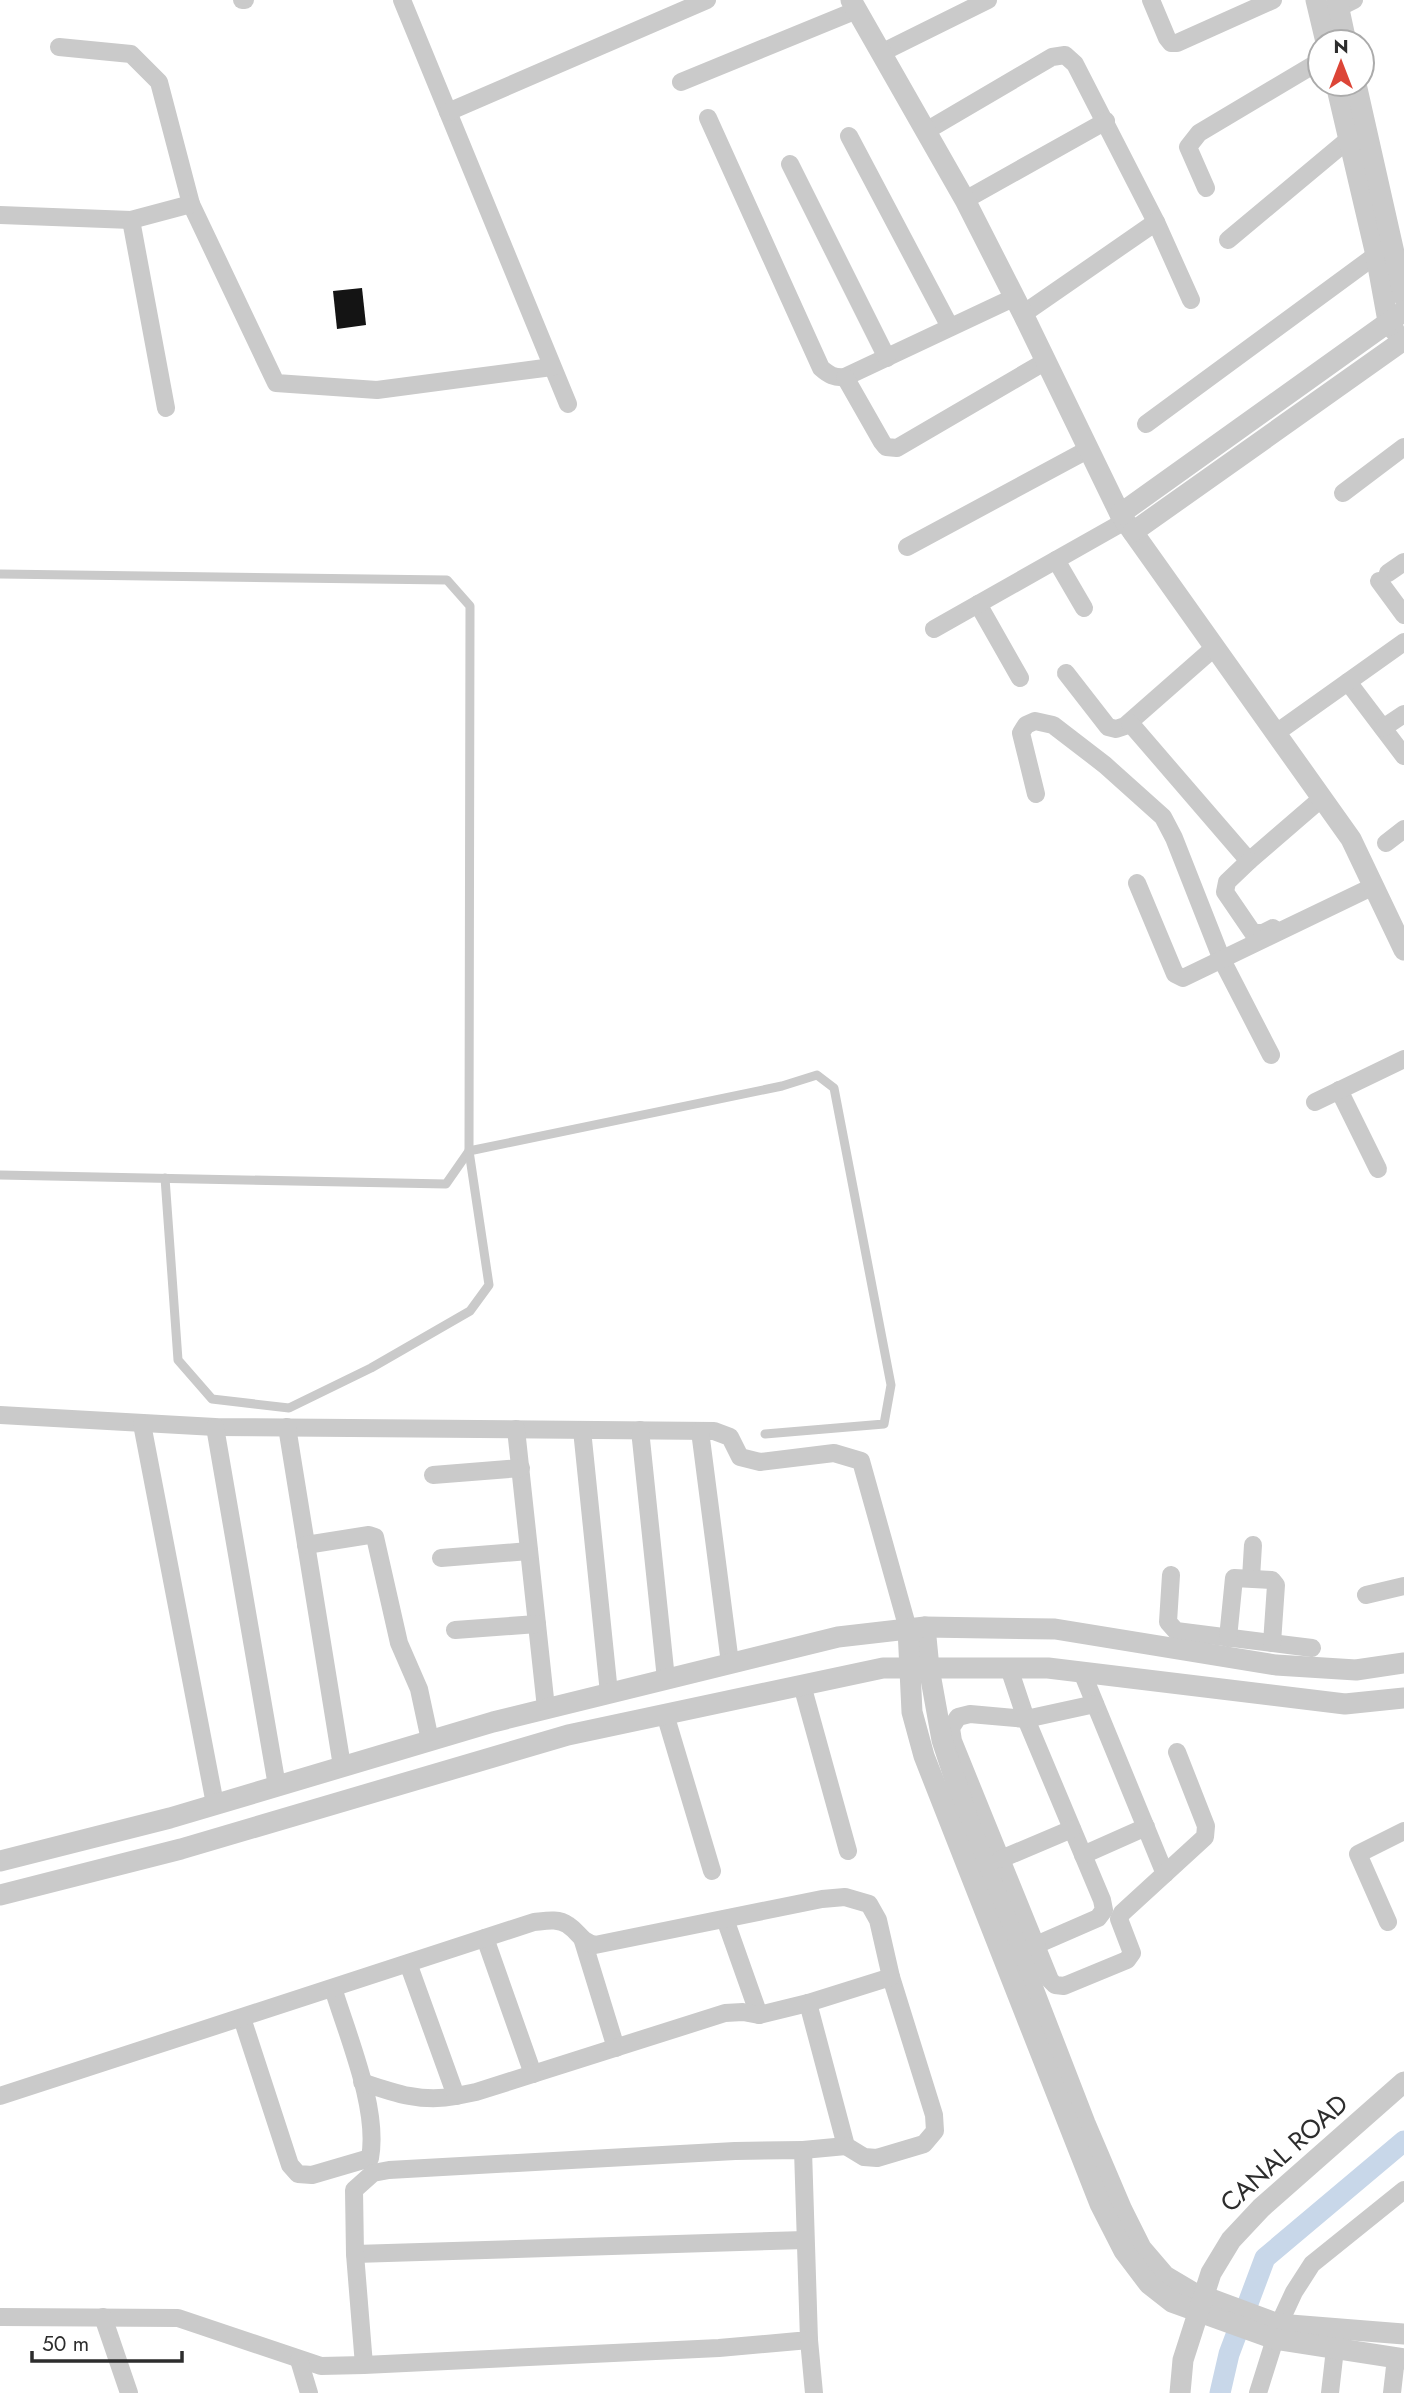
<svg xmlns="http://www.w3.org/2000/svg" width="1404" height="2393" font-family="Jost,sans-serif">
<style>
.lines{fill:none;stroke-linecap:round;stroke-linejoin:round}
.canal{stroke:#c8d7e9;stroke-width:21}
.building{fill:#141414}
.service{stroke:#cacaca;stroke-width:9}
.minor{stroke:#cacaca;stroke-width:18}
.tertiary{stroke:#cacaca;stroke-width:21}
.labels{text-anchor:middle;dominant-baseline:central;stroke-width:7;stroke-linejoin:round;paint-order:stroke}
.street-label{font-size:26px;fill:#2d2d2d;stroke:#fff}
</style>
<rect width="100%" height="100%" fill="#fff"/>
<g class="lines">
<path class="canal" d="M1220,2393L1229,2354L1265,2258L1404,2141"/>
</g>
<path class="building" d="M362,288L366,325L337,329L333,291Z"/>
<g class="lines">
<g class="service">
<path d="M0,574L447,580L470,606L469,1151L446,1184L0,1175"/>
<path d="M165,1178L178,1360L212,1399L289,1408L371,1368L470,1311L489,1285L469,1151L782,1086L817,1075L834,1088L891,1385L884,1424L765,1434"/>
</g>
<g class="minor">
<path d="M242,0H245"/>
<path d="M402,0L568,404"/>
<path d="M1151,0L1167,38L1171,43H1177L1273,0"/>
<path d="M1338,8L1354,0"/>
<path d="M59,47L131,54L159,82L191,204L276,383L377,390L552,367"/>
<path d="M881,53L988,0"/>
<path d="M681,82L857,10"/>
<path d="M448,112L707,0"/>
<path d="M708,118L821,368C829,375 834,378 845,377L1013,298"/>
<path d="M926,131L1052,57L1065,55L1075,64L1156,222"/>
<path d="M849,136L950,327"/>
<path d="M790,164L887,358"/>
<path d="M1206,188L1188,147L1199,133L1320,61"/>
<path d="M965,200L1106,121"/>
<path d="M0,215L131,220L191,204"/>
<path d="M131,220L166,408"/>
<path d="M1228,240L1349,139"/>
<path d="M1023,314L1156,222L1191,300"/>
<path d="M845,377L882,442L886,447L897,448L1046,361"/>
<path d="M1146,424L1376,255"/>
<path d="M1343,493L1404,447"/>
<path d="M907,547L1089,449"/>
<path d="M1056,560L1084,608"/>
<path d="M1388,573L1404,562"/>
<path d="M1379,581L1404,615"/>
<path d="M978,604L1020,678"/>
<path d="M934,629L1125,521"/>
<path d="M1066,673L1108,727L1116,729L1125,726L1215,647"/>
<path d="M1348,682L1404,756"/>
<path d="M1130,723L1249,861L1322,798"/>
<path d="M1383,728L1404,714"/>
<path d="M1276,733L1404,642"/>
<path d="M1036,794L1021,733L1026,725L1035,721L1053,725L1105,765L1163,817L1174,838L1222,960L1271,1055"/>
<path d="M1386,843L1404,829"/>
<path d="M1249,861L1227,882L1225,892L1253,933H1263L1273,928"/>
<path d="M1137,883L1175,974L1183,978L1374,886"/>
<path d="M1339,1090L1378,1169"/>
<path d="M1315,1102L1404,1059"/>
<path d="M0,1415L215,1427L714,1431L730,1437L740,1457L760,1462L834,1453L861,1461L908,1629"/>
<path d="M142,1424L215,1804"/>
<path d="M215,1427L277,1786"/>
<path d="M287,1427L342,1766"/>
<path d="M516,1429L546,1708"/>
<path d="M582,1430L609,1693"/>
<path d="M640,1430L666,1679"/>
<path d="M700,1431L730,1663"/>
<path d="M433,1475L521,1468"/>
<path d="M306,1545L369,1535L375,1537L399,1643L419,1689L430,1740"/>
<path d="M441,1558L529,1551"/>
<path d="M1171,1575L1168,1622L1176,1631L1312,1648"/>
<path d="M1251,1578L1253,1545"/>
<path d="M1366,1595L1404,1586"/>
<path d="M455,1630L537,1624"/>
<path d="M1228,1638L1234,1578L1272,1580L1276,1585L1272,1643"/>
<path d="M1009,1668L1026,1719L1102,1900L1104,1910L1098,1918L1036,1945"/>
<path d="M1082,1672L1165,1874"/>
<path d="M802,1685L848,1851"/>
<path d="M1095,1704L1026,1719L970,1714L958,1717L951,1728L953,1741L1050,1980L1055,1985L1064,1986L1127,1960L1132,1953L1119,1919L1122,1913L1205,1837L1206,1826L1177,1752"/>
<path d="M665,1714L712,1871"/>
<path d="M1083,1855L1146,1827"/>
<path d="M1001,1859L1072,1829"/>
<path d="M725,1919L759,2015"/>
<path d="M1388,1922L1358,1854L1404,1831"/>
<path d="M485,1938L533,2074"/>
<path d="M583,1941L616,2048"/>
<path d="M808,2003L846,2146L864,2157L877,2158L924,2144L935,2131L934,2115L891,1977"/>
<path d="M242,2018L290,2165L298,2174L312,2175L370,2158C379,2109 348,2037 333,1988"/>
<path d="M362,2082C394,2093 422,2103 456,2096"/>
<path d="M0,2096L534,1922C545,1921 558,1918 568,1925C580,1933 579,1940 595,1945L822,1899L845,1897L869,1904L878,1920L891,1977L808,2003L759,2015L743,2012L725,2013L476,2092L456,2096L408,1963"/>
<path d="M803,2150L846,2146"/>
<path d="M355,2254L805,2240"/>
<path d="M0,2317L178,2318L321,2366L364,2365L719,2348L809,2340L803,2150L735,2151L389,2170L373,2173L354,2190L355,2254L364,2365"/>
<path d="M103,2317L129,2393"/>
<path d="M809,2340L814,2393"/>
<path d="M299,2360L309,2393"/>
<path d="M1258,2393L1281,2320L1294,2292L1312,2264L1404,2190"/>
<path d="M1330,2393L1335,2349"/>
<path d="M1392,2393L1396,2358"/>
</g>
<g class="tertiary">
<path d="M851,0L965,200L1023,314L1120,514L1351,839L1404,950"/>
<path d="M1316,0L1326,42"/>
<path d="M1337,0L1346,42"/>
<path d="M1336,84L1376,255L1388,321L1394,330"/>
<path d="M1356,84L1404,297"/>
<path d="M1120,514L1404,311"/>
<path d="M1133,532L1404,340"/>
<path d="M925,1627L929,1668L942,1740L972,1831L1085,2123L1122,2210L1141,2248L1165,2276L1192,2292L1278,2324L1404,2334"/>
<path d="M908,1629L912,1712L924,1756L1100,2204L1124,2251L1149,2284L1172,2302L1275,2339L1404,2359"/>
<path d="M0,1861L170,1818L493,1722L838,1637L925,1627L1055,1629L1276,1665L1356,1670L1404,1663"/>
<path d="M0,1895L181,1849L568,1735L883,1668H1048L1345,1704L1404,1698"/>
<path d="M1180,2393L1183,2360L1211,2273L1231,2240L1261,2208L1404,2082"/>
</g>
</g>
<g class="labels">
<g class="street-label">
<text transform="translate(1284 2153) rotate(-42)">CANAL ROAD</text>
</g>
</g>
<g transform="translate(1341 63)"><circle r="33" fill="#ffffff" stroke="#ababab" stroke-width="2"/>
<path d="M0-5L12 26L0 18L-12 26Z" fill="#dc4537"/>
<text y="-10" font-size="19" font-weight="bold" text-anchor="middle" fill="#2d2d2d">N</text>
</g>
<path d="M32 2351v10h150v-10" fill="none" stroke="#2d2d2d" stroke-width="3.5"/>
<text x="42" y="2351" font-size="21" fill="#2d2d2d" stroke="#ffffff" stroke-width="5" paint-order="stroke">50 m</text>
</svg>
